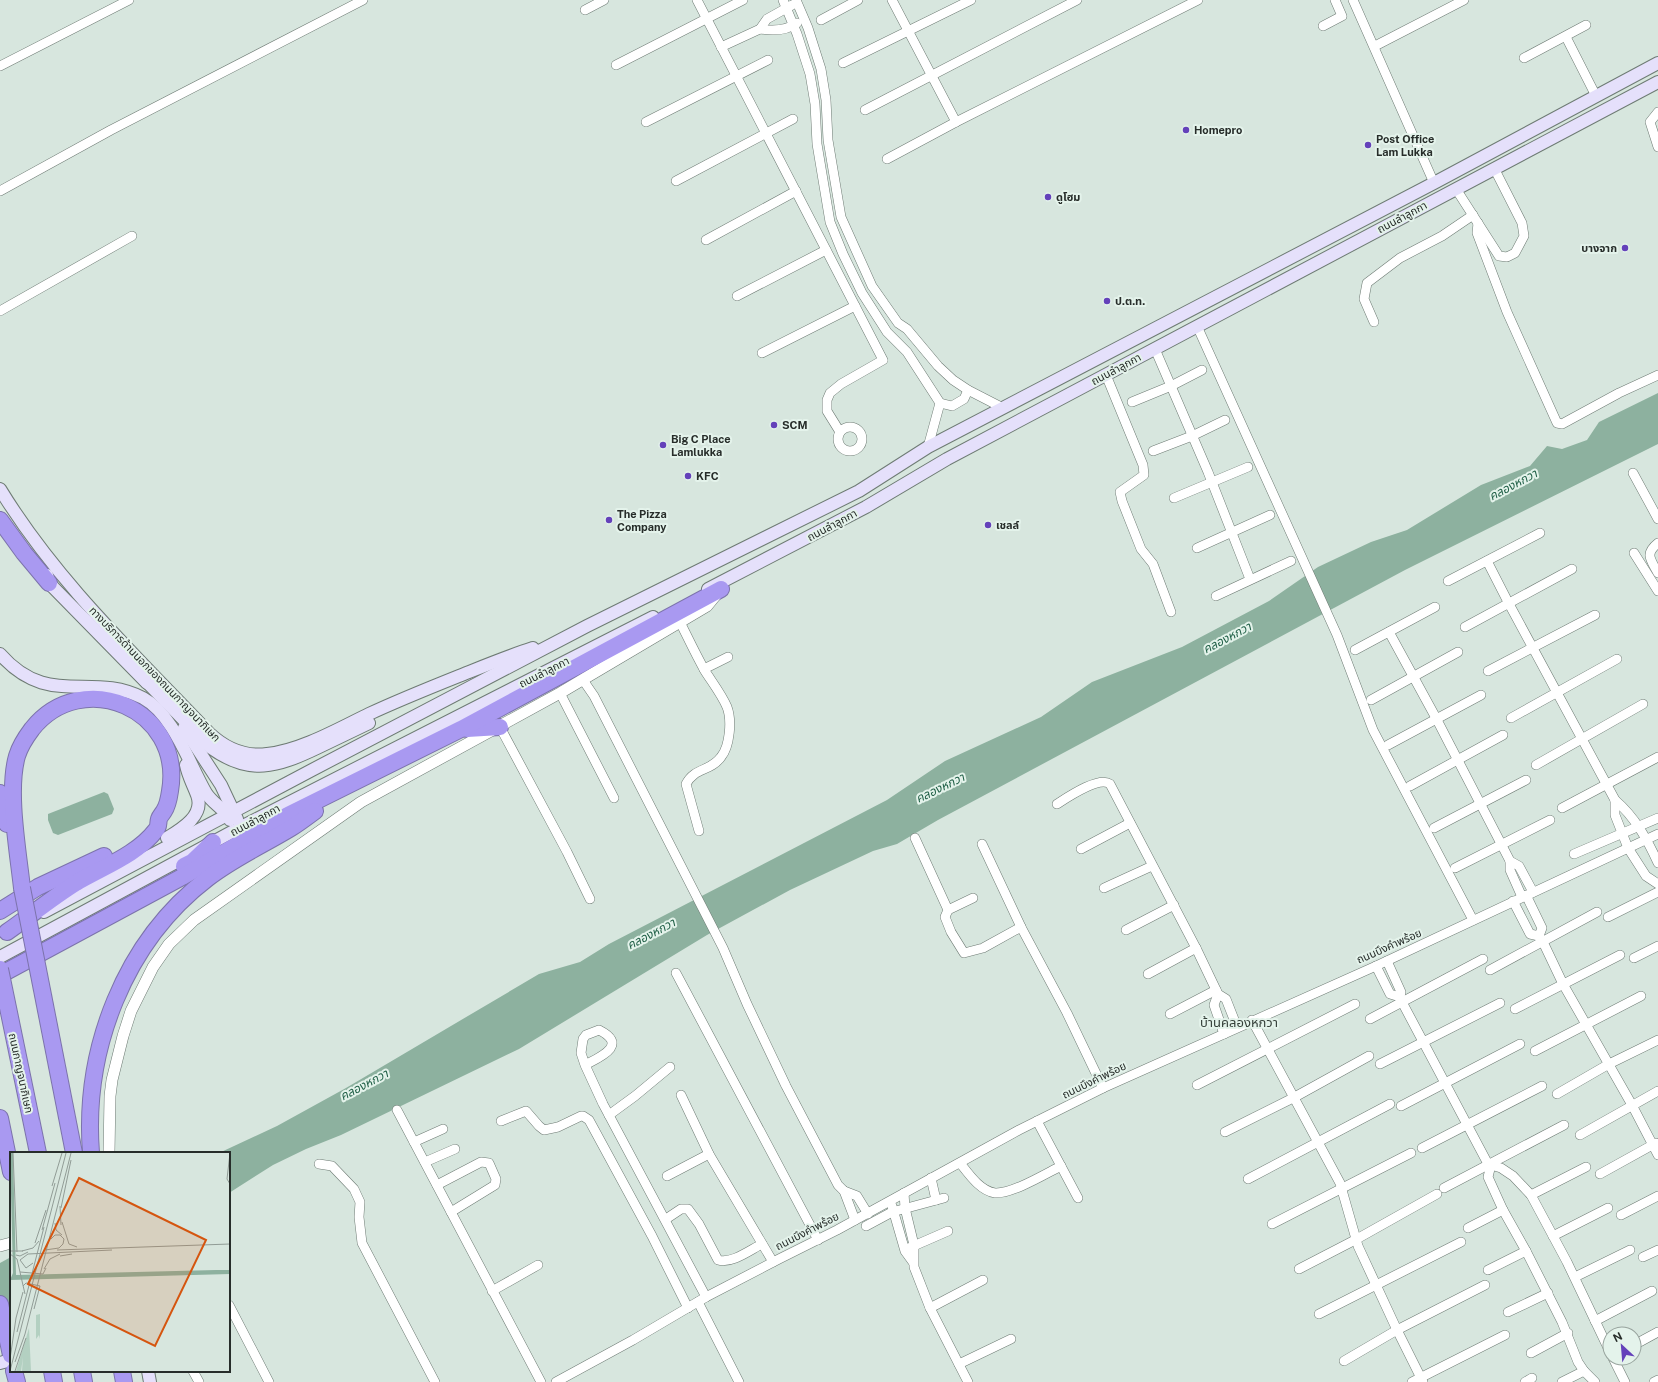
<svg xmlns="http://www.w3.org/2000/svg" width="1658" height="1382" font-family="'Public Sans','Noto Sans Thai',sans-serif">
<style>
.water{fill:#8db19f}
.lines{fill:none;stroke-linecap:round;stroke-linejoin:round}
.minor-casing{stroke:#6e7b74;stroke-width:10}
.tertiary-casing{stroke:#6e7b74;stroke-width:12}
.secondary-casing{stroke:#6e7b74;stroke-width:14}
.motorway-casing{stroke:#7c73ab;stroke-width:18}
.minor{stroke:#fff;stroke-width:9}
.tertiary{stroke:#fff;stroke-width:11}
.secondary{stroke:#e5e0fb;stroke-width:12}
.motorway{stroke:#a999f1;stroke-width:16}
.motorway-bridge-casing{stroke:#7c73ab;stroke-width:18;stroke-linecap:butt}
.motorway-bridge{stroke:#a999f1;stroke-width:16}
.poi-dot{fill:#6441ba;stroke:#e4f3eb;stroke-width:1.5}
.labels{text-anchor:middle;dominant-baseline:central;stroke-width:4;stroke-linejoin:round;paint-order:stroke}
.poi-label{font-size:11px;font-weight:bold;fill:#272d2a;stroke:#e4f3eb;text-anchor:start}
.street-label{font-size:11px;fill:#272d2a;stroke:#e4f3eb}
.water-label{font-size:12px;font-style:italic;fill:#1d5d44;stroke:#e4f3eb}
.quarter-label{font-size:13px;fill:#343f39;stroke:#e4f3eb}
.inset-road{fill:none;stroke:#919c96;stroke-width:1}
.view{fill:#d5550f;fill-opacity:0.15;stroke:#d5550f;stroke-width:2}
.inset-edge{fill:none;stroke:#272d2a;stroke-width:2}
</style>
<rect width="100%" height="100%" fill="#d7e6de"/>
<g class="water">
<path d="M1658,393V444L1405,570L938,820L897,844L873,851L790,890L707,935L519,1049L341,1135L306,1149L273,1165L229,1193V1153H219L277,1126L346,1088L539,974L580,962L609,944L887,800L945,761L1041,717L1092,682L1182,647L1269,601L1318,567L1371,542L1407,530L1481,485L1530,466L1547,446L1562,449L1587,440L1599,422Z"/>
<path d="M104,792L108,794L114,809L112,814L58,835L53,833L48,820V814Z"/>
<path d="M11,1257V1316L0,1321V1263Z"/>
</g>
<g class="lines">
<g class="minor-casing">
<g id="minor">
<path d="M697,0L883,360L841,384L830,393L827,400V411L840,432"/>
<path d="M783,0L797,34L810,74L815,104L817,144L830,222L843,254L862,293L887,332L907,352L940,403L928,447"/>
<path d="M796,0L808,28L821,69L826,100L828,140L841,217L872,286L898,323L907,329L938,366L953,380L968,390L1003,408"/>
<path d="M892,0L956,122"/>
<path d="M1353,0L1434,183"/>
<path d="M585,10L604,0"/>
<path d="M821,20L858,0"/>
<path d="M1323,26L1342,16L1335,0"/>
<path d="M760,29C772,31 786,31 797,23"/>
<path d="M1566,37L1596,96"/>
<path d="M1375,46L1464,0"/>
<path d="M721,47L760,29L767,19L792,5"/>
<path d="M1524,58L1586,25"/>
<path d="M843,63L971,0"/>
<path d="M616,65L743,0"/>
<path d="M0,66L129,0"/>
<path d="M865,110L1077,0"/>
<path d="M1658,112L1650,122L1658,147"/>
<path d="M646,122L768,60"/>
<path d="M887,159L956,122L1198,0"/>
<path d="M676,181L793,119"/>
<path d="M1456,189L1499,256L1507,257L1515,253L1524,236L1522,223L1494,168"/>
<path d="M0,191L111,130L363,0"/>
<path d="M1478,223L1477,233L1507,312L1557,423L1562,424L1619,393L1658,375"/>
<path d="M706,240L796,191"/>
<path d="M737,296L826,250"/>
<path d="M0,311L132,236"/>
<path d="M1374,322L1364,299L1367,283L1400,258L1442,236L1473,215"/>
<path d="M1197,326L1337,635L1373,730L1473,920"/>
<path d="M1155,349L1208,472L1250,579"/>
<path d="M762,353L855,306"/>
<path d="M1106,375L1143,465L1144,475L1120,492L1122,501L1141,549L1153,564L1171,612"/>
<path d="M1132,402L1171,386L1202,370"/>
<path d="M940,403L952,406L964,399L968,390"/>
<circle cx="850" cy="439" r="12"/>
<path d="M1153,451L1192,436L1225,420"/>
<path d="M1633,473L1658,519"/>
<path d="M1174,498L1248,467"/>
<path d="M1658,543C1644,554 1651,560 1658,573"/>
<path d="M1197,548L1270,515"/>
<path d="M1634,553L1658,591"/>
<path d="M1487,561L1508,602L1615,800C1635,817 1647,839 1658,863"/>
<path d="M1448,581L1540,533"/>
<path d="M1216,596L1291,561"/>
<path d="M680,622C688,638 696,655 705,671C712,682 722,695 727,707C732,720 730,746 721,757C710,772 695,767 686,784L699,831"/>
<path d="M1465,627L1572,569"/>
<path d="M1389,632L1436,718L1510,861V870L1522,897"/>
<path d="M1355,650L1435,607"/>
<path d="M704,669L728,657"/>
<path d="M1488,671L1595,615"/>
<path d="M583,680L594,696L723,948L747,1004L786,1086L838,1185L844,1191L855,1220"/>
<path d="M560,693L614,798"/>
<path d="M1371,700L1458,652"/>
<path d="M1511,718L1617,659"/>
<path d="M500,727L567,852L590,899"/>
<path d="M1388,745L1481,695"/>
<path d="M1536,765L1643,704"/>
<path d="M1410,786L1503,735"/>
<path d="M1615,800V815L1628,848L1646,876L1658,884"/>
<path d="M1057,804C1068,797 1099,776 1110,784L1196,948L1218,994L1226,999L1237,1027"/>
<path d="M1562,808L1658,757"/>
<path d="M1434,828L1526,780"/>
<path d="M915,838L948,910L945,917L951,932L964,953L983,948L1021,927L1067,1013L1103,1088"/>
<path d="M982,844L1021,927"/>
<path d="M1081,849L1130,823"/>
<path d="M1574,854L1658,818"/>
<path d="M1510,861L1519,866L1533,892"/>
<path d="M1455,868L1550,820"/>
<path d="M1104,888L1152,866"/>
<path d="M1526,895L1542,928L1539,936"/>
<path d="M1513,901L1530,934L1539,936L1543,942L1563,984L1632,1105L1658,1155"/>
<path d="M948,910L973,898"/>
<path d="M1608,917L1658,892"/>
<path d="M1126,930L1174,905"/>
<path d="M1634,958L1658,946"/>
<path d="M1387,961L1401,992L1400,997"/>
<path d="M1376,966L1390,994L1400,997L1402,1002L1488,1164L1491,1165L1488,1177L1503,1210L1526,1251L1562,1322L1578,1362L1584,1371L1595,1382"/>
<path d="M1490,970L1597,912"/>
<path d="M676,973L818,1240"/>
<path d="M1148,974L1196,948"/>
<path d="M1218,994L1214,1005L1224,1034"/>
<path d="M1515,1009L1620,955"/>
<path d="M1170,1014L1216,990"/>
<path d="M1370,1019L1483,959"/>
<path d="M1252,1020L1340,1183L1358,1246L1397,1330L1423,1382"/>
<path d="M1535,1051L1641,996"/>
<path d="M1380,1064L1500,1003"/>
<path d="M585,1065C600,1057 629,1045 599,1030L586,1035L583,1039L581,1053L585,1065L603,1104L706,1297"/>
<path d="M1197,1085L1355,1004"/>
<path d="M1557,1094L1609,1064L1658,1040"/>
<path d="M681,1095L709,1154L773,1262"/>
<path d="M1401,1106L1520,1044"/>
<path d="M397,1110L541,1382"/>
<path d="M609,1115L635,1096L670,1067"/>
<path d="M501,1121L526,1111L539,1126L544,1130L558,1127L581,1116H583L589,1120L652,1236L688,1308"/>
<path d="M1037,1121L1078,1198"/>
<path d="M1225,1132L1293,1098L1369,1056"/>
<path d="M1580,1135L1658,1091"/>
<path d="M414,1142L443,1129"/>
<path d="M1422,1148L1542,1086"/>
<path d="M425,1162L455,1149"/>
<path d="M960,1163C968,1173 980,1191 995,1193C1012,1194 1045,1174 1061,1166"/>
<path d="M319,1164L332,1166L354,1189L360,1202L359,1217L362,1243L435,1382"/>
<path d="M1491,1165L1501,1168L1513,1176L1531,1195L1567,1262L1610,1352"/>
<path d="M1600,1174L1656,1143"/>
<path d="M667,1176L709,1154"/>
<path d="M931,1178L936,1200"/>
<path d="M1248,1179L1390,1104"/>
<path d="M437,1185L481,1162L489,1163L496,1179L495,1185L451,1212"/>
<path d="M1444,1188L1564,1125"/>
<path d="M844,1191L857,1196L868,1214"/>
<path d="M904,1193L905,1208L914,1245V1267L930,1308L968,1382"/>
<path d="M1531,1195L1586,1167"/>
<path d="M892,1206L905,1251L913,1262"/>
<path d="M1621,1215L1658,1196"/>
<path d="M666,1219L681,1209H688L699,1224L718,1260C732,1264 750,1250 762,1244"/>
<path d="M1272,1224L1411,1153"/>
<path d="M866,1226L892,1212L944,1198"/>
<path d="M1468,1228L1503,1210"/>
<path d="M1553,1236L1608,1208"/>
<path d="M909,1248L948,1231"/>
<path d="M1643,1257L1658,1250"/>
<path d="M1299,1269L1355,1240L1437,1194"/>
<path d="M1488,1270L1526,1251"/>
<path d="M1575,1277L1630,1250"/>
<path d="M492,1291L538,1265"/>
<path d="M698,1302L739,1382"/>
<path d="M229,1305L269,1382"/>
<path d="M930,1308L983,1280"/>
<path d="M1508,1312L1548,1293"/>
<path d="M1319,1314L1461,1242"/>
<path d="M1595,1321L1652,1291"/>
<path d="M1634,1345L1658,1332"/>
<path d="M1531,1353L1568,1333"/>
<path d="M1613,1358L1625,1382"/>
<path d="M1344,1361L1397,1330L1485,1285"/>
<path d="M959,1364L1011,1339"/>
<path d="M193,1371L199,1382"/>
<path d="M556,1382L633,1340L706,1297L779,1259L837,1230L1019,1130L1103,1088L1376,966L1658,834"/>
<path d="M1412,1382L1505,1335"/>
<path d="M1525,1382L1532,1378"/>
<path d="M1562,1382L1584,1371"/>
<path d="M1654,1382L1658,1380"/>
</g>
</g>
<g class="tertiary-casing">
<g id="tertiary">
<path d="M109,1153L110,1096L112,1080L123,1036L131,1011L153,967L169,944L194,920L361,802L560,693L707,606L716,595"/>
<path d="M0,1246L11,1243"/>
</g>
</g>
<g class="secondary-casing">
<g id="secondary">
<path d="M0,489C56,581 135,655 209,733C225,748 245,757 267,754C300,751 340,728 369,714C399,700 429,688 459,676C484,666 508,656 533,648"/>
<path d="M47,575L49,583L147,683"/>
<path d="M708,589L866,507L947,459L1658,82"/>
<path d="M0,654C48,709 91,671 143,698C174,715 189,764 206,793C213,804 225,809 230,820"/>
<path d="M142,677L211,748C250,776 277,767 317,748C334,740 352,731 369,723"/>
<path d="M184,728L221,785L237,819"/>
<path d="M167,838C182,829 205,815 197,795C193,784 188,776 186,765"/>
<path d="M44,912L312,770L587,626L859,491L928,447L1434,183L1658,63"/>
<path d="M0,957L241,827L653,617"/>
<path d="M0,1363L11,1360"/>
<path d="M148,1371L150,1382"/>
</g>
</g>
<g class="motorway-casing">
<g id="motorway">
<path d="M0,520L24,553L49,583"/>
<path d="M467,729L500,727"/>
<path d="M0,793L7,824"/>
<path d="M184,866L192,862L213,842"/>
<path d="M0,911L38,887L104,856"/>
<path d="M7,932C30,916 52,898 76,883C103,867 137,855 156,830C159,827 158,822 159,819C160,816 163,813 164,811C168,805 169,798 170,791C184,709 82,666 32,729C26,737 20,746 17,756C7,791 18,851 22,888"/>
<path d="M0,975L182,877L288,815L461,729L721,589"/>
<path d="M0,1118L11,1172"/>
<path d="M91,1153C83,1050 124,942 208,878C234,858 263,845 291,828C299,823 307,817 315,811"/>
<path d="M0,1304L11,1355"/>
<path d="M14,1371L17,1382"/>
<path d="M52,1371L54,1382"/>
<path d="M82,1371L84,1382"/>
<path d="M122,1371L124,1382"/>
</g>
</g>
<use href="#minor" class="minor"/>
<use href="#tertiary" class="tertiary"/>
<use href="#secondary" class="secondary"/>
<use href="#motorway" class="motorway"/>
<g class="motorway-bridge-casing">
<g id="motorway-bridge">
<path d="M22,888L74,1153"/>
<path d="M0,969L38,1153"/>
</g>
</g>
<use href="#motorway-bridge" class="motorway-bridge"/>
</g>
<g class="poi-dot">
<circle cx="1186" cy="130" r="4"/>
<circle cx="1368" cy="145" r="4"/>
<circle cx="1048" cy="197" r="4"/>
<circle cx="1625" cy="248" r="4"/>
<circle cx="1107" cy="301" r="4"/>
<circle cx="774" cy="425" r="4"/>
<circle cx="663" cy="445" r="4"/>
<circle cx="688" cy="476" r="4"/>
<circle cx="609" cy="520" r="4"/>
<circle cx="988" cy="525" r="4"/>
</g>
<g class="labels">
<g class="poi-label">
<text x="1194" y="130">Homepro</text>
<text x="1376" y="139">Post Office<tspan x="1376" dy="13">Lam Lukka</tspan></text>
<text x="1056" y="197">ดูโฮม</text>
<text x="1617" y="248" text-anchor="end">บางจาก</text>
<text x="1115" y="301">ป.ต.ท.</text>
<text x="782" y="425">SCM</text>
<text x="671" y="439">Big C Place<tspan x="671" dy="13">Lamlukka</tspan></text>
<text x="696" y="476">KFC</text>
<text x="617" y="514">The Pizza<tspan x="617" dy="13">Company</tspan></text>
<text x="996" y="525">เชลล์</text>
</g>
<g class="street-label">
<text transform="translate(1402 217) rotate(-28)">ถนนลำลูกกา</text>
<text transform="translate(1116 369) rotate(-28)">ถนนลำลูกกา</text>
<text transform="translate(832 525) rotate(-28)">ถนนลำลูกกา</text>
<text transform="translate(544 672) rotate(-27)">ถนนลำลูกกา</text>
<text transform="translate(155 674) rotate(46)">ทางบริการด้านนอกของถนนกาญจนาภิเษก</text>
<text transform="translate(255 820) rotate(-28)">ถนนลำลูกกา</text>
<text transform="translate(1389 946) rotate(-24)">ถนนบึงคำพร้อย</text>
<text transform="translate(21 1073) rotate(78)">ถนนกาญจนาภิเษก</text>
<text transform="translate(1094 1080) rotate(-26)">ถนนบึงคำพร้อย</text>
<text transform="translate(807 1231) rotate(-27)">ถนนบึงคำพร้อย</text>
</g>
<g class="water-label">
<text transform="translate(1513 485) rotate(-28)">คลองหกวา</text>
<text transform="translate(1227 638) rotate(-28)">คลองหกวา</text>
<text transform="translate(940 788) rotate(-26)">คลองหกวา</text>
<text transform="translate(651 934) rotate(-28)">คลองหกวา</text>
<text transform="translate(364 1085) rotate(-28)">คลองหกวา</text>
</g>
<g class="quarter-label">
<text x="1239" y="1022">บ้านคลองหกวา</text>
</g>
</g>
<g transform="translate(10 1152)">
<rect width="220" height="220" fill="#d7e6de"/>
<path d="M30,162V187L29,183L26,187V163ZM19,176L21,219H12L13,205L11,219H6Z" fill="#b3d0c1"/>
<path d="M0,1H3L6,123L206,118H220V122L0,128L3,121Z" fill="#8db19f"/>
<path class="inset-road" d="M3,1L7,100M220,1L217,27L220,32M42,34L52,1M50,54L51,73M51,56L61,8M52,70L59,92L67,95M45,71L46,78L52,83M32,78L45,31M25,91L36,58M35,98L49,96L53,92L54,87L50,83H45L41,87M47,98L220,92M0,99H13M12,99L23,96L29,89M0,102L7,107L15,142M6,103L10,104L18,100M50,104L62,102M23,111L16,116L10,108L18,102L102,98M34,117L40,107L50,102M10,120L33,122L36,116M13,134L16,131L30,134L24,157M7,180L34,75M0,207L6,166L13,140M5,210L15,182L61,1M0,219L56,1M5,219L16,186"/>
<path class="view" d="M69,26L196,88L145,194L18,132Z"/>
<rect width="220" height="220" class="inset-edge"/>
</g>
<g transform="translate(1622 1346) rotate(334)"><circle r="19" fill="#e4f3eb" stroke="#98a49e"/>
<path d="M0-3L7 15L0 10L-7 15Z" fill="#6441ba"/>
<text y="-6" font-size="11" font-weight="bold" text-anchor="middle" fill="#272d2a">N</text>
</g>
</svg>
